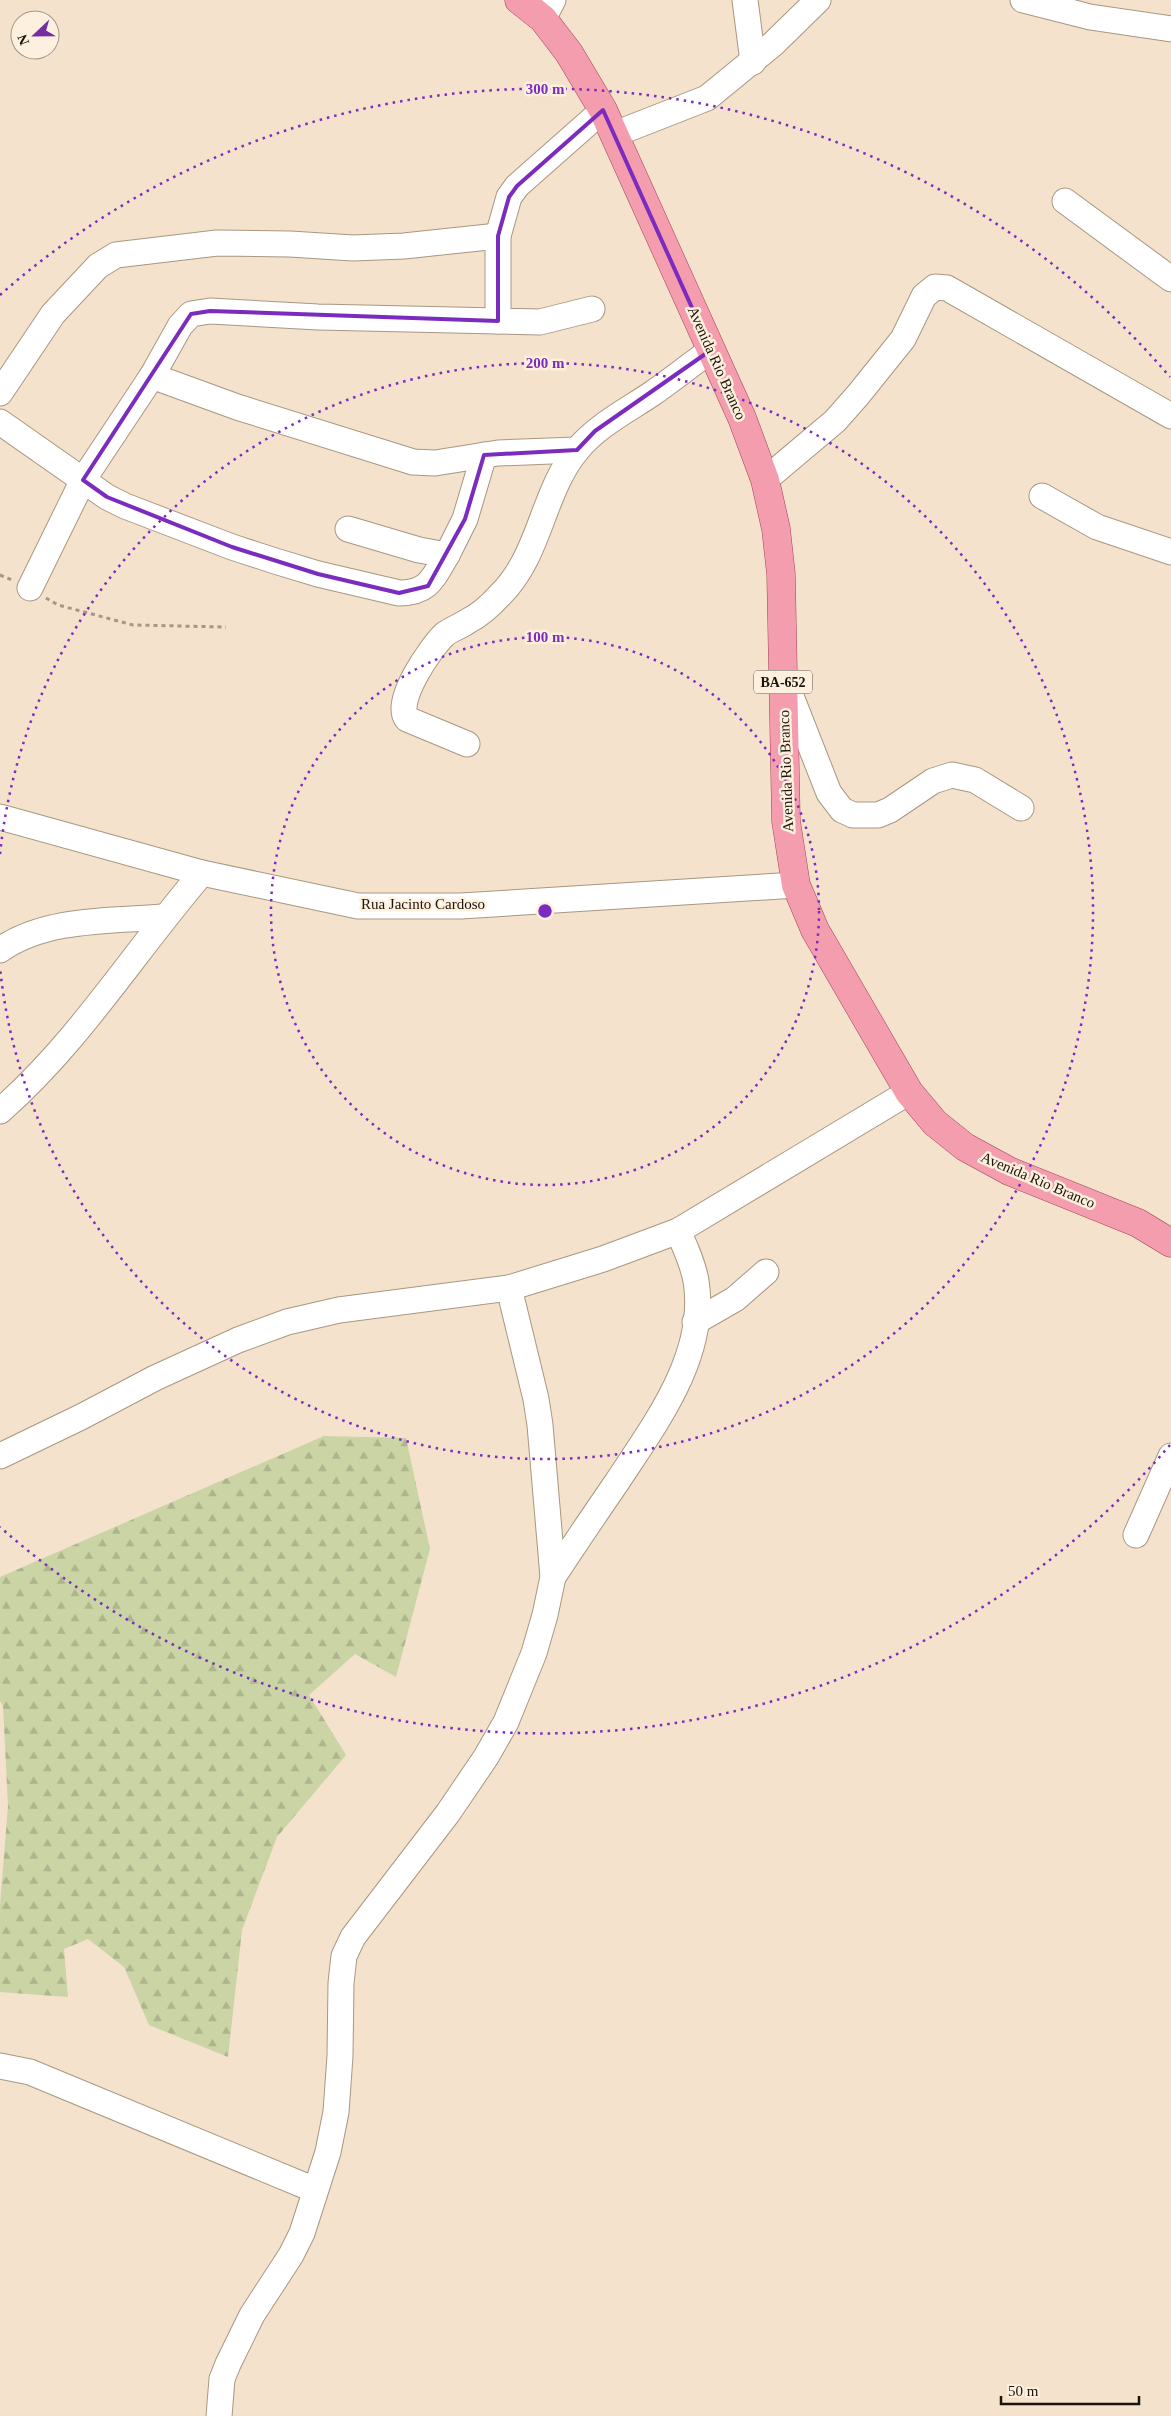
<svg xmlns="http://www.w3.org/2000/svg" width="1171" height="2416" font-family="Georgia,serif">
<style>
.forest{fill:url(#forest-firs)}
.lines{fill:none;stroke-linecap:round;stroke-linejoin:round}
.minor-casing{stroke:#a89782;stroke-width:27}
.major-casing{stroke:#a24354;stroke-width:29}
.path{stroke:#a49786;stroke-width:3;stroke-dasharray:4 4;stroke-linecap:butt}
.minor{stroke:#fff;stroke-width:25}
.major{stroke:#f49daf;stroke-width:28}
.marked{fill:none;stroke:#7b2cbf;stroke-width:4;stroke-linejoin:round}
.ring{fill:none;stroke:#7b2cbf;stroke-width:2.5;stroke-dasharray:2.5 5}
.labels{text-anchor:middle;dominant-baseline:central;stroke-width:5;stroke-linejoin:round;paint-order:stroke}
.shield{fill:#fef0de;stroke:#5e564b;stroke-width:1}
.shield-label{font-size:14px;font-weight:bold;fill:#1a140c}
.street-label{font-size:15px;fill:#1a140c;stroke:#fef0de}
.centre{fill:#7b2cbf;stroke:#fef0de;stroke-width:2.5}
.ring-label{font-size:15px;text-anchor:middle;font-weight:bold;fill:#7b2cbf;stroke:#fef0de;stroke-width:5;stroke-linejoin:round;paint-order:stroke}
</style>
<defs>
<pattern id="forest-firs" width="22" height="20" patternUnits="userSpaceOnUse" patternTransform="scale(1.25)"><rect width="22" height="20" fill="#cad4a4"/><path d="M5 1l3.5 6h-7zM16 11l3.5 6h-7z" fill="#adb58c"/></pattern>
</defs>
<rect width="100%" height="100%" fill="#f4e2cc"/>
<path class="forest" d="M324,1436L406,1438L430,1549L396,1677L355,1654L309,1695L346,1755L277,1837L242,1930L228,2057L149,2025L124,1967L88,1939L64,1949L68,1997L0,1992V1905L8,1806L3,1706L0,1701V1577Z"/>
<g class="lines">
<g class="minor-casing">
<g id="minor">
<path d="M745,0L753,62"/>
<path d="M1023,0L1090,17L1171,29"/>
<path d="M543,19L553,0"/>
<path d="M615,134L707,98L773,44L818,0"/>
<path d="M1065,201L1171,279"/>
<path d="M592,309L540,322L498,321V236L509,197L517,186L603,110"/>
<path d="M152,376L237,407L413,462L435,463L498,453L577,450"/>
<path d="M0,393L53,314L98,266L116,255L217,243L290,244L353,248L404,246L498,236"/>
<path d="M0,422L107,497L125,506L232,547L275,561L318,574L399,593C429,593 433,578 447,555"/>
<path d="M765,480L835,421L858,395L903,339L924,296L935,287L947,288L1171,416"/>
<path d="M1042,496L1097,527L1171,552"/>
<path d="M348,529L419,550L447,555L465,519L484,455"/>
<path d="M30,588L83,480L152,376L180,326L191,314L210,311L318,317L498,321"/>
<path d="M785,681L829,793L842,810L853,815H878L890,810L933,781L952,775L975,780L1021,808"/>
<path d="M467,744L407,719C393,702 431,647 445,634C452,629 461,626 468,621C480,615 491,605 500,595C541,555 542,491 578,449C598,425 628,410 653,393C673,379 692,364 711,350"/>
<path d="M0,817L202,873L358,906H461L796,885"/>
<path d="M0,950C45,918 111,921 164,917"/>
<path d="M0,1111C79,1042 134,952 202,873"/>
<path d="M695,1322L735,1299L766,1272"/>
<path d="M0,1456L81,1417L155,1378L238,1340L287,1322L339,1310L509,1288L603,1259L678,1231L909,1092"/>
<path d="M1136,1535L1171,1456"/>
<path d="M553,1577C574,1545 595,1514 617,1482C655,1424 708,1355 696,1281C693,1263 685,1247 678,1231"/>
<path d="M0,2066L30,2072L315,2190"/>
<path d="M219,2416L222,2379L228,2364L252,2315L291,2255L302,2233L328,2152L336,2112L340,2056L341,1983L344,1956L353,1937L448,1813L486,1757L506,1722L534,1653L545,1615L553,1577L540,1425L536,1399L509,1288"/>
</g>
</g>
<g class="major-casing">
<path id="major" d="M519,0L543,19L569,53L603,110L742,418L765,480L776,529L781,574L786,821L796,885L815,930L909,1092L935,1123L965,1147L1009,1171L1138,1223L1171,1243"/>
</g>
<g class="path">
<path d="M0,575L12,580"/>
<path d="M46,598L58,605L133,625L226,627"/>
</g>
<use href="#minor" class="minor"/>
<use href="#major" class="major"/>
</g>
<path class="marked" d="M603,110L711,350L595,431L577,450L484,455L465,519L428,586L399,593L318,574L232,547L107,497L83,480L191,314L210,311L498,321V236L509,197L517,186Z"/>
<g class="ring">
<circle cx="545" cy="911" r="274"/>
<path d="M0 854A548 548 0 1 1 0 968"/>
<path d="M1170 1445A822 822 0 0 1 0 1527M0 295A822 822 0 0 1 1170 377"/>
</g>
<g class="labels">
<rect class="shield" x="754" y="670.5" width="58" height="23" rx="4"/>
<g class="shield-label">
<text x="783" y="682">BA-652</text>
</g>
<g class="street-label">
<text transform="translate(717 363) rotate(66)">Avenida Rio Branco</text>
<text transform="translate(786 771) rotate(-92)">Avenida Rio Branco</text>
<text x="423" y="904">Rua Jacinto Cardoso</text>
<text transform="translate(1038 1180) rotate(23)">Avenida Rio Branco</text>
</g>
</g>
<circle cx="545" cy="911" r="8" class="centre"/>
<g class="ring-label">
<text x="545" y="94">300 m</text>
<text x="545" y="368">200 m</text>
<text x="545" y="642">100 m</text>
</g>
<g transform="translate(35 35) rotate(248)"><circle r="24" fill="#fef0de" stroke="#a3988a"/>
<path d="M0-4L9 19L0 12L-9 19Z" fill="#742ea2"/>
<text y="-8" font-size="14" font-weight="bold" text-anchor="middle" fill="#1a140c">N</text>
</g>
<path d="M1001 2396v8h138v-8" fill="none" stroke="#1a140c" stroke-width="2.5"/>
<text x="1008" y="2396" font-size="15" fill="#1a140c" stroke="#fef0de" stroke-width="4" paint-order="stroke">50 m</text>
</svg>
